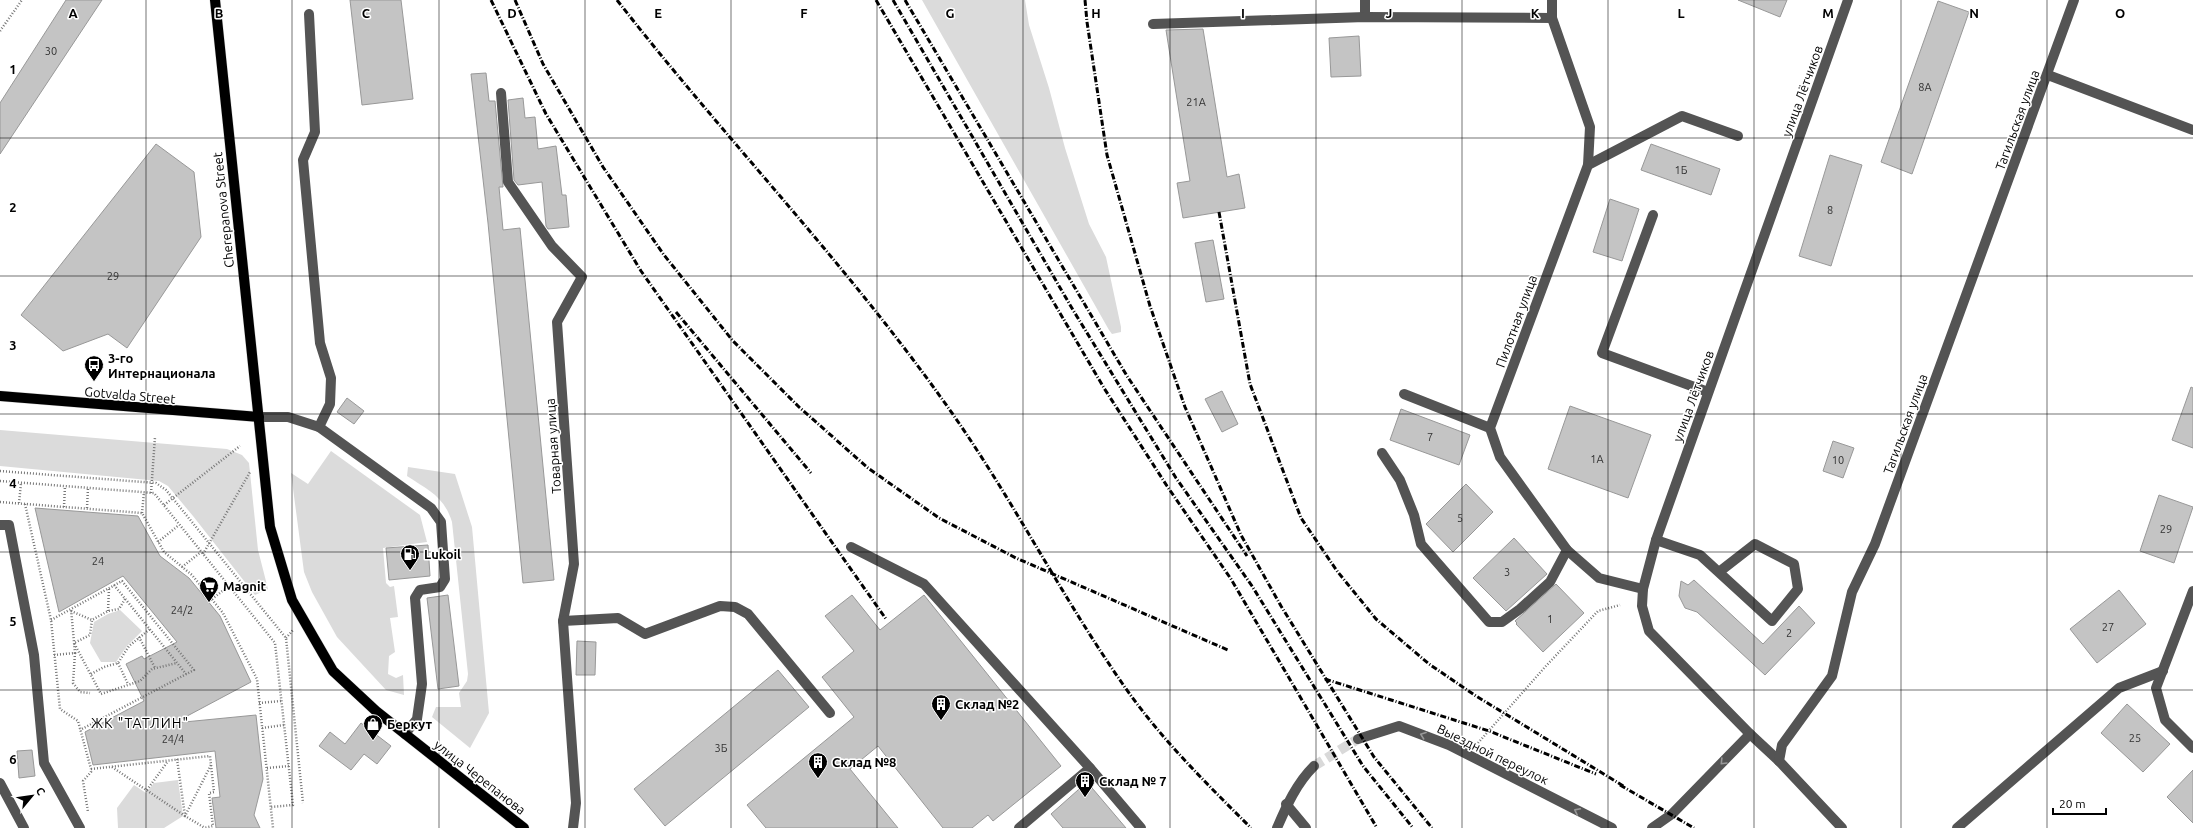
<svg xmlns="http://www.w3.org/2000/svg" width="2193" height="828" font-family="Ubuntu,sans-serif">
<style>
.green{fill:#dbdbdb}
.building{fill:#c4c4c4;stroke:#989898}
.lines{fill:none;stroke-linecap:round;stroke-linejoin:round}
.minor-tunnel{stroke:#d9d9d9;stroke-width:10;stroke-dasharray:10 5;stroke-linecap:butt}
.major-casing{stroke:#dbdbdb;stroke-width:11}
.path{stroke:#767676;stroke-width:2.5;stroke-dasharray:1 2;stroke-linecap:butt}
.minor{stroke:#545454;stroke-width:10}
.major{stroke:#000;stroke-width:10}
.rail{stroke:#000;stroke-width:3;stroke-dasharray:6 2 1 2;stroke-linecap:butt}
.oneway{stroke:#989898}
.grid{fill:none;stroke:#000;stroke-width:1;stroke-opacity:0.55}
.labels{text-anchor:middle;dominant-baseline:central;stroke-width:3;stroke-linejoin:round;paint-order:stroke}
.number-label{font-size:11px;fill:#313131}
.street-label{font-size:13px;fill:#000;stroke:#fff}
.poi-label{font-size:13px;font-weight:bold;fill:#000;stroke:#fff;text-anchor:start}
.neighbourhood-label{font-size:14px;letter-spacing:1px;fill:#000;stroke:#fff}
.grid-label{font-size:13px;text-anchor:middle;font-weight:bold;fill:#000;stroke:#fff;stroke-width:3;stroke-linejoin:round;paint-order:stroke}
</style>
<rect width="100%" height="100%" fill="#fff"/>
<g class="green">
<path d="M922,0H1025L1029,25L1049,88L1065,148L1089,224L1106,257L1121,327V332L1112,334L1109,330Z"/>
<path d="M0,430L227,449L242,455L249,463L258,550L268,589L255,595L193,516L168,486L159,481L0,466Z"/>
<path d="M331,451L420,515L427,542L383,548L386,583L390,587L394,586L398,617L390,618L395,652L389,656L388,674L396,678L403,675L404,695L386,690L337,637L312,592L304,572L291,473L308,484Z"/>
<path d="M408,467L455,474L472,527L489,713L470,748L432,717L436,707H461L459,693L467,681L468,674L452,522C444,496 428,490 407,476Z"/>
<path d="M120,610L142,631L127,646L116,662H101L90,643L94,622L108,614Z"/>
<path d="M178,780L183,816L164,828H118L117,808L134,785L146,793L154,783Z"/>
</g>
<g class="building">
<path d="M66,0H102L0,154V103Z"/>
<path d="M350,0H401L413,99L362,105Z"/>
<path d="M1738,0H1787L1780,17Z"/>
<path d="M1938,1L1969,12L1912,174L1881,162Z"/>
<path d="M1203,29L1227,177L1239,174L1245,208L1183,218L1177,183L1190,181L1166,30Z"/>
<path d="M1359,36L1361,76L1331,77L1329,38Z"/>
<path d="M486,73L489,101H495L503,187H499L503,230L520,228L554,580L523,583L488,223L471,74Z"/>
<path d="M523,98L525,118L535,117L538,149L556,146L562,195H566L569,227L548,229L546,226L542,182L518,185L514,180L508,100Z"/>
<path d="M156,144L194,172L201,237L127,348L108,334L63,351L21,315Z"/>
<path d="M1651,144L1720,169L1711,195L1641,170Z"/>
<path d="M1830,155L1862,165L1831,266L1799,256Z"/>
<path d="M1610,199L1639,209L1622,261L1593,252Z"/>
<path d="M1213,240L1224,299L1206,302L1195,243Z"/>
<path d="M2191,387L2193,388V448L2172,440Z"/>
<path d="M1222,391L1238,424L1222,432L1205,399Z"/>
<path d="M347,398L364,411L354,424L337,412Z"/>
<path d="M1570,406L1651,435L1628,498L1548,469Z"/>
<path d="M1401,409L1470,435L1459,465L1390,440Z"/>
<path d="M1833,441L1854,448L1843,478L1823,471Z"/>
<path d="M1466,484L1493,512L1453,552L1426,524Z"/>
<path d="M2159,495L2193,507L2174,563L2140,551Z"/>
<path d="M35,508L138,516L160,556L189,578L220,616L251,682L174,723L256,715L263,779L254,815L260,828H216L212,798L220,797L215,751L93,765L85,732L144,701L126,664L142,656L144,659L177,642L123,576L59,612Z"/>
<path d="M1514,538L1547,574L1506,611L1473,578Z"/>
<path d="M428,545L430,576L389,580L386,548Z"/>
<path d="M1694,580L1763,644L1799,606L1815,623L1765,675L1697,612L1685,608L1679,596L1681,581L1688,585Z"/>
<path d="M1556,584L1584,613L1543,652L1516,624L1517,623L1515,621Z"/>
<path d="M2119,590L2146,624L2097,663L2070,629Z"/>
<path d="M448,595L459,686L438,689L427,598Z"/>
<path d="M852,595L880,630L924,595L1061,766L993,821L988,815L972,828H943L878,746L850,769L898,828H766L747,805L854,717L822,677L854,651L825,616Z"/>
<path d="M577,641L596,642L595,675H576Z"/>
<path d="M778,670L809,707L665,826L634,789Z"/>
<path d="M2127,704L2170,744L2143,772L2101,733Z"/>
<path d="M361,723L391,746L377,764L364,754L351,770L319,746L330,732L345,744Z"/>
<path d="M32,750L35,776L19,778L17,751Z"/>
<path d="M2193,770V823L2167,797Z"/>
<path d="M1087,782L1126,828H1063L1051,814Z"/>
</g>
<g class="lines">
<path class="minor-tunnel" d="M1314,766L1358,739"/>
<g class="major-casing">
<g id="major">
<path d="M215,0L270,527L292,600L333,671L376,711L524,828"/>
<path d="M0,396L259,417"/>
</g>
</g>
<g class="path">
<path d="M0,31L22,0"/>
<path d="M0,471L156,483L166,490L286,638L303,803"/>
<path d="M0,481L154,493L275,643L293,805L271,807"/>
<path d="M151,493L155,437"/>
<path d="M0,502L142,513L164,552L192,575L223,613L257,679L273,828"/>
<path d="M19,503L21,483"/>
<path d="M25,504L51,620L60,709L78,721L91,769V772L83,781L88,812"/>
<path d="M164,505L240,446"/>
<path d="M64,507L65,486"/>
<path d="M87,508L88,488"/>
<path d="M142,513L144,492"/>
<path d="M158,542L179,525"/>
<path d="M203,554L250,472"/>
<path d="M182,567L201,552"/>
<path d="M114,585L186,674"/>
<path d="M125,599L119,609L108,611L92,620L90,635L74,643L101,694L140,681L152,669L177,663"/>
<path d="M212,599L229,586"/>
<path d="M71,611L92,620"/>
<path d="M108,611L109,588"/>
<path d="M51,620L122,581L194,670L80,730"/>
<path d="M139,637L155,668"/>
<path d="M286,638L293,630"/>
<path d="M75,653L73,683L80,692L90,693"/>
<path d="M54,655L75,653L71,609"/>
<path d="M118,663L128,684"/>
<path d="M91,674L104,667L118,663L129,646L150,629"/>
<path d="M259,703L281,701"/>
<path d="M262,728L284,725"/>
<path d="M1478,743L1545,667L1598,611L1620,605"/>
<path d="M177,759L185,816L205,828"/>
<path d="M112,767L185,816L211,765"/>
<path d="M267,768L289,766"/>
<path d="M91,769L210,756L214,792L209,793L213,826L204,828"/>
<path d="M147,790L168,761"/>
</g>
<g class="minor">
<path d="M1365,0V17"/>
<path d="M1552,0V18L1590,127L1588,165L1490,428L1500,457L1567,550L1599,578L1643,589"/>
<path d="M309,14L315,132L303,160L320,343L331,378L330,404L319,427"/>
<path d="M1153,24L1365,17L1552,18"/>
<path d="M2048,75L2193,130"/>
<path d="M501,93L508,182L552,246L582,277L557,322L574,564L563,621L576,803L573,828"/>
<path d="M1588,165L1682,116L1738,136"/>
<path d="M1653,215L1602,353L1708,392"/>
<path d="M1404,394L1490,428"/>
<path d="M259,417H288L319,427L431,508L441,522L445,579L440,587L420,590L415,598L422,684L417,719L405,734"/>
<path d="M1382,453L1400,480L1414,515L1421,544L1489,622H1502L1520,609L1550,582L1567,550"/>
<path d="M0,525H9L34,655L44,763L80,828"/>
<path d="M1656,540L1700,555L1772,621L1798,589L1794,564L1755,544L1719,572"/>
<path d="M851,547L924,584L1090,768"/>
<path d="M2193,591L2156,688L2165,720L2193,748"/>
<path d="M563,621L618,618L645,634L720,606L735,607L748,614L830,713"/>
<path d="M1358,739L1399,726L1449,745L1612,828"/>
<path d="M1779,761L1750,734L1649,631L1642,606L1643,589L1656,540L1848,0"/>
<path d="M0,783L24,828"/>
<path d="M1286,804L1306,828"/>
<path d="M1019,828L1090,768L1141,828"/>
<path d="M1277,828C1287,805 1296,784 1314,766"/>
<path d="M1652,828L1672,814L1750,734"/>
<path d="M1842,828L1779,761L1782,745L1832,676L1852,592L1875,544L2074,0"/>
<path d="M1957,828L2119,688L2163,671"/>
</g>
<use href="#major" class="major"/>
<g class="rail">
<path d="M491,0L546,114L641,271L886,619"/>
<path d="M515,0L543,64L603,167L664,255L733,341L799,407L868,468L939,518L1016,558L1228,650"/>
<path d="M617,0C722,135 842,259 942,399C1008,490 1058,591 1122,683C1159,737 1205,782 1251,828"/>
<path d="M876,0L1104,388L1167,486L1231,579L1377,828"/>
<path d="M893,0L1073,310L1176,478L1252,586L1363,766L1413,828"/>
<path d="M905,0L1127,376L1247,556"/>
<path d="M1085,0L1087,22L1107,155L1150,306L1185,407L1241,535L1281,606L1374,757L1432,828"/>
<path d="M1219,212L1250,384L1301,518L1337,571L1376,619L1429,664L1476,696L1625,787"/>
<path d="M676,312L811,473"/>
<path d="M1325,679L1489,731L1596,774"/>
<path d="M1620,785L1694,828"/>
</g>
</g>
<defs><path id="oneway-chevron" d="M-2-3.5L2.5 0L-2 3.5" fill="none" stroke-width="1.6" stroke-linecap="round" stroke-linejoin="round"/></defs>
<g class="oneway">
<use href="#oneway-chevron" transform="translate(1423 735) rotate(-160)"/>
<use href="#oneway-chevron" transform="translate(1723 762) rotate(134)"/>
<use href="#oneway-chevron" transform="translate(1577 811) rotate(-153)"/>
</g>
<path class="grid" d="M146,0V828M292,0V828M439,0V828M585,0V828M731,0V828M877,0V828M1023,0V828M1170,0V828M1316,0V828M1462,0V828M1608,0V828M1754,0V828M1901,0V828M2047,0V828M0,138H2193M0,276H2193M0,414H2193M0,552H2193M0,690H2193"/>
<defs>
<g id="bus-pin" transform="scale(1)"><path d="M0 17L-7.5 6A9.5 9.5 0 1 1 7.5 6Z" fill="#000" stroke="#fff"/><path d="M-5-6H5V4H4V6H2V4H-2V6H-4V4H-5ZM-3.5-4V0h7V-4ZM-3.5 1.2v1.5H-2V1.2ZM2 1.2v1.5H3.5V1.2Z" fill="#fff"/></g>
<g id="fuel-pin" transform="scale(1)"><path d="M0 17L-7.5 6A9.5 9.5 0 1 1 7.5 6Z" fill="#000" stroke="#fff"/><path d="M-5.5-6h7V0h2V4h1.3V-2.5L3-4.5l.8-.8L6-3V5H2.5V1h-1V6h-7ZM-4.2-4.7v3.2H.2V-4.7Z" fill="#fff"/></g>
<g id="supermarket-pin" transform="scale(1)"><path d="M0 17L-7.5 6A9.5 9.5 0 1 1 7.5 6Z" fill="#000" stroke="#fff"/><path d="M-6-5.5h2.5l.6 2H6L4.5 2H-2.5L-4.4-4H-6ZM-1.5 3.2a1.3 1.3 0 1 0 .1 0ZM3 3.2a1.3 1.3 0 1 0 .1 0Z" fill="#fff"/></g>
<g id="building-pin" transform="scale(1)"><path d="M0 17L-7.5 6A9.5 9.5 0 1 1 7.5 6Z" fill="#000" stroke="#fff"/><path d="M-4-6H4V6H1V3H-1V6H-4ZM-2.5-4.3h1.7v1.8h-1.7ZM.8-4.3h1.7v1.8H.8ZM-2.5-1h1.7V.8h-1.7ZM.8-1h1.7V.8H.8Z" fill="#fff"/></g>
<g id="shop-pin" transform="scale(1)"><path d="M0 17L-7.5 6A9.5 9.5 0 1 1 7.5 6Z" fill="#000" stroke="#fff"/><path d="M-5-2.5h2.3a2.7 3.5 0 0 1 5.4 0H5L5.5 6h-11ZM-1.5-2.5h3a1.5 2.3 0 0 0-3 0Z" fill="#fff"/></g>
</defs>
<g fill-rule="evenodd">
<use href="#bus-pin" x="94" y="365"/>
<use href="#fuel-pin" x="410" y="554"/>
<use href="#supermarket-pin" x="209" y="586"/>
<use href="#building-pin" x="941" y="704"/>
<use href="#shop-pin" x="373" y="724"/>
<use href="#building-pin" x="818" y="762"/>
<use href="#building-pin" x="1085" y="781"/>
</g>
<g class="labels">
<g class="number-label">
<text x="51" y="51">30</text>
<text x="1925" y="87">8А</text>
<text x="1196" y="102">21А</text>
<text x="1681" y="170">1Б</text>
<text x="1830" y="210">8</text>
<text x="113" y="276">29</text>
<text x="1430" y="437">7</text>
<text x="1597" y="459">1А</text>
<text x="1838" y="460">10</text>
<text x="1460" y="518">5</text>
<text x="2166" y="529">29</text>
<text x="98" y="561">24</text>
<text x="1507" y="572">3</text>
<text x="182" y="610">24/2</text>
<text x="1550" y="619">1</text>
<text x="2108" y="627">27</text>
<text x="1789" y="633">2</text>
<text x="2135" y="738">25</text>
<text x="173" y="739">24/4</text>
<text x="721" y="748">3Б</text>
</g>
<g class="street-label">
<text transform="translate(1802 91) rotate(-70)">улица Лётчиков</text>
<text transform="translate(2017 120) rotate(-70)">Тагильская улица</text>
<text transform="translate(223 210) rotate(-96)">Cherepanova Street</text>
<text transform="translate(1516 321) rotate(-70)">Пилотная улица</text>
<text transform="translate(130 395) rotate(5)">Gotvalda Street</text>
<text transform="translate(1693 396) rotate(-70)">улица Лётчиков</text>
<text transform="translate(1905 424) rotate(-70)">Тагильская улица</text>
<text transform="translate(553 446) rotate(-94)">Товарная улица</text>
<text transform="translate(1493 754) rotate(26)">Выездной переулок</text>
<text transform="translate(480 777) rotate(38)">улица Черепанова</text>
</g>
<g class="poi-label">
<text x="108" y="358">3-го<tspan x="108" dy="15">Интернационала</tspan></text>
<text x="424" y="554">Lukoil</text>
<text x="223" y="586">Magnit</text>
<text x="955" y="704">Склад №2</text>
<text x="387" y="724">Беркут</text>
<text x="832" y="762">Склад №8</text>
<text x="1099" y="781">Склад № 7</text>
</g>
<g class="neighbourhood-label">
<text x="140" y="723">ЖК "ТАТЛИН"</text>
</g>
</g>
<g class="grid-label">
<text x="73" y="18">A</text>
<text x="219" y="18">B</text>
<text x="366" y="18">C</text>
<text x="512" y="18">D</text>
<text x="658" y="18">E</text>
<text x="804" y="18">F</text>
<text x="950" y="18">G</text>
<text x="1096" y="18">H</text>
<text x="1243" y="18">I</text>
<text x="1389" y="18">J</text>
<text x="1535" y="18">K</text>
<text x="1681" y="18">L</text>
<text x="1828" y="18">M</text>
<text x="1974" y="18">N</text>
<text x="2120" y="18">O</text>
<text x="13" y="74">1</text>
<text x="13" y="212">2</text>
<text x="13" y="350">3</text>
<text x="13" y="488">4</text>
<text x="13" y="626">5</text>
<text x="13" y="764">6</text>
</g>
<g transform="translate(32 796) rotate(61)" stroke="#ffffff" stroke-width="3" paint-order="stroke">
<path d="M0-3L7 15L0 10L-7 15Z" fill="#000000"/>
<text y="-6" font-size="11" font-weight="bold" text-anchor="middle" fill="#000000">С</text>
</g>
<path d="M2053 808v6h53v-6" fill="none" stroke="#000000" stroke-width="2"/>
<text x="2059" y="808" font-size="12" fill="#000000" stroke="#ffffff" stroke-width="3" paint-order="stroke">20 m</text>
</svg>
